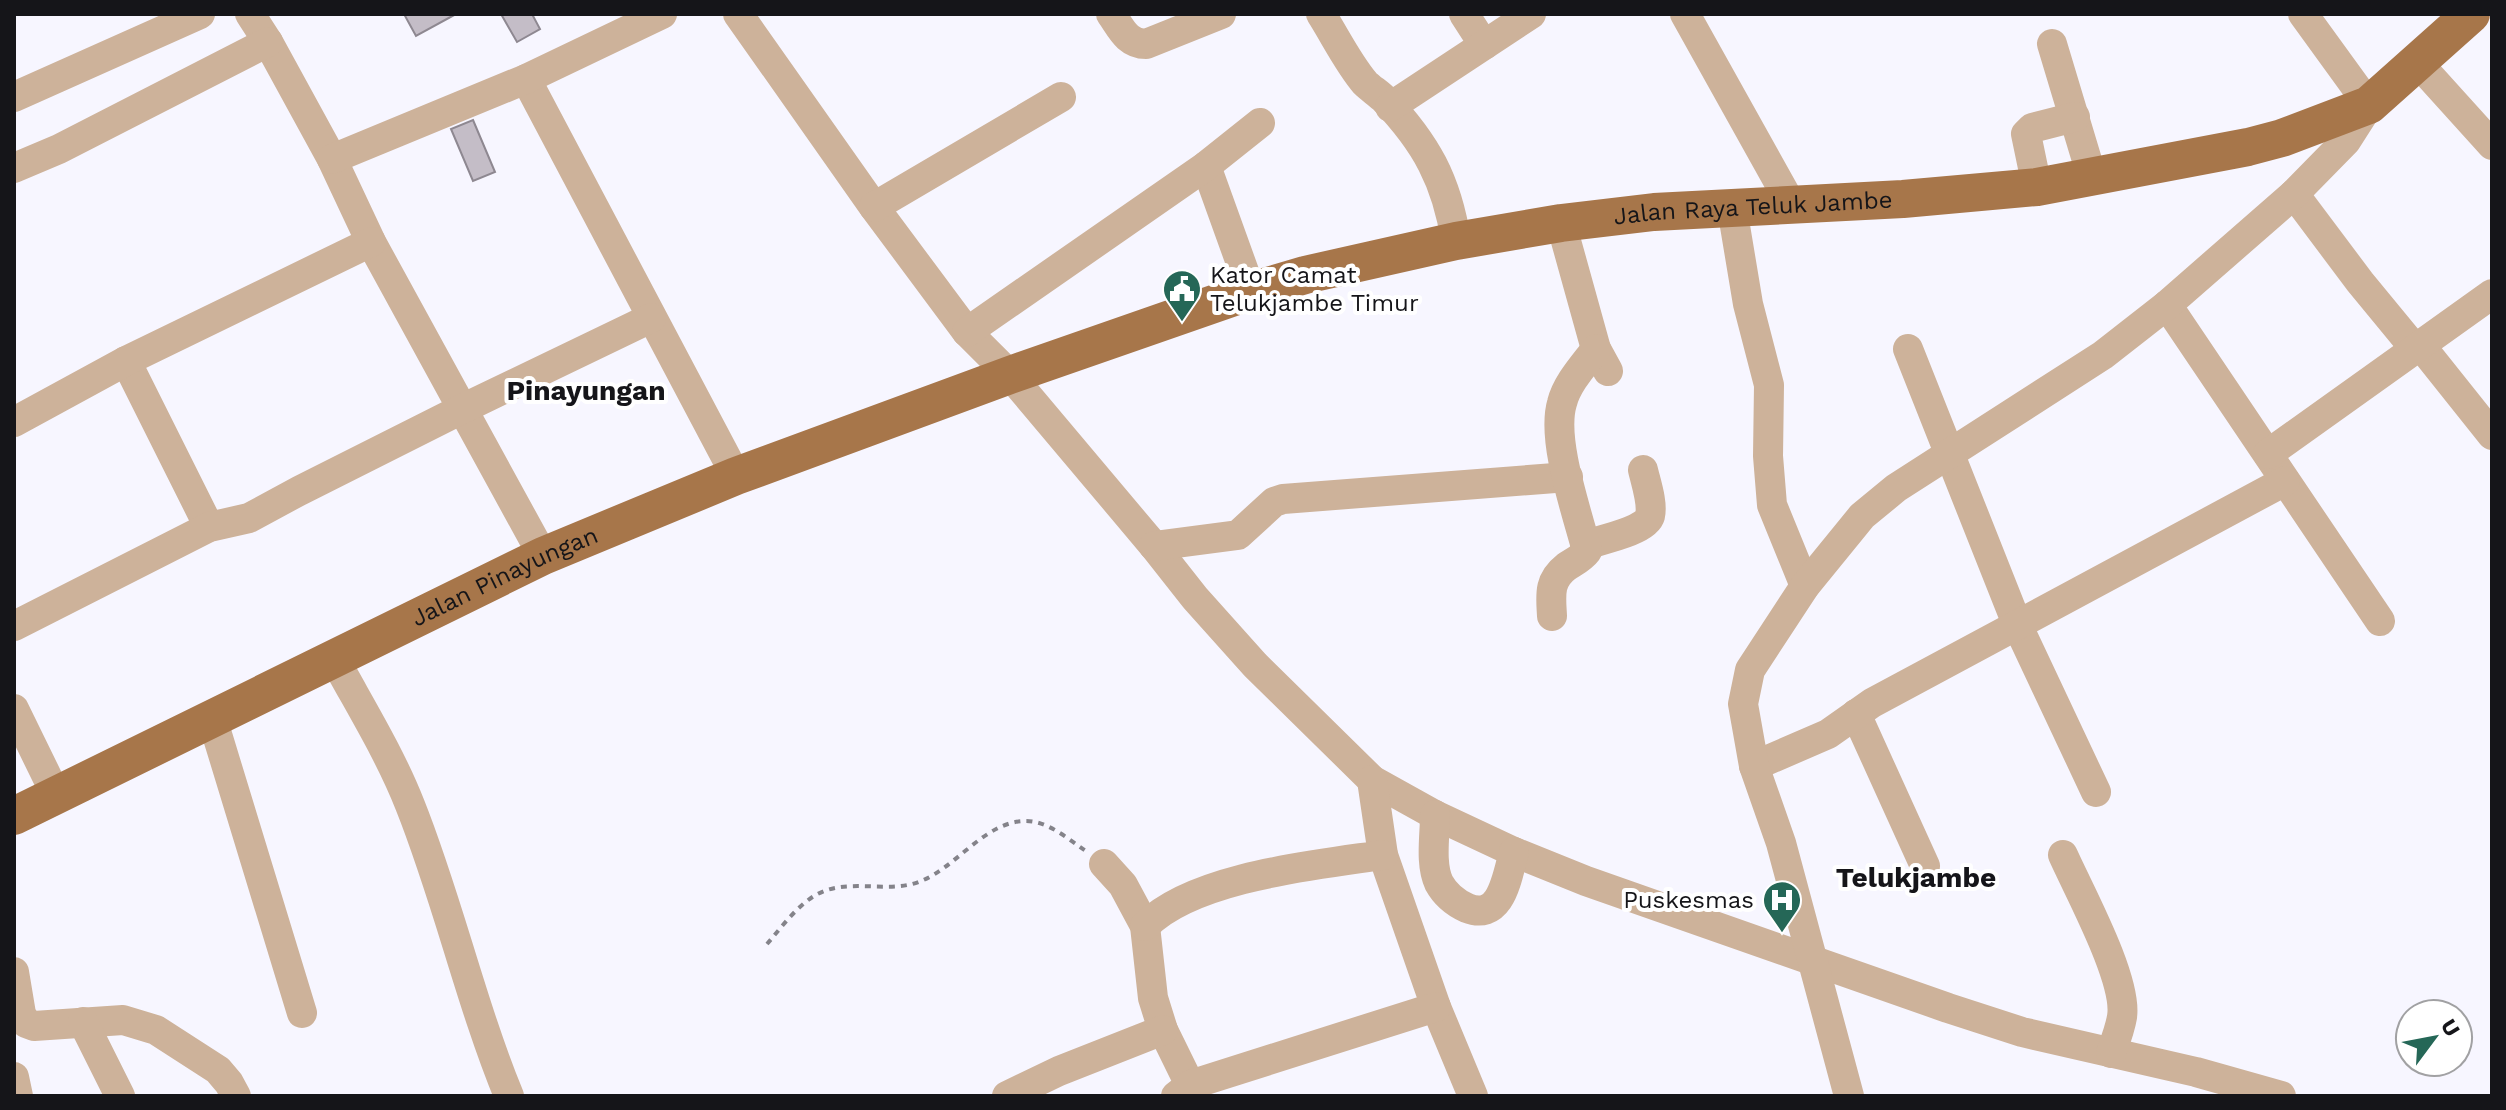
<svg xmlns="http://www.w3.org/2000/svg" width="2506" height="1110" font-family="'Work Sans',sans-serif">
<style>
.building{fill:#c4bdc7;stroke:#8e8891;stroke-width:2}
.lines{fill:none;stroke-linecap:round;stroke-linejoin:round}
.path{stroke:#84838a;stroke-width:4;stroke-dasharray:6 6;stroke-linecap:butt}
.minor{stroke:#cdb29a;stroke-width:30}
.major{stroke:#a7764a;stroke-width:38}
.labels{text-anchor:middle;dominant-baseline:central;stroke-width:8;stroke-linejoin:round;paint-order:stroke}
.street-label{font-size:24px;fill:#151519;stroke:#fff}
.poi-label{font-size:24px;fill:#151519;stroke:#fff;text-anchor:start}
.quarter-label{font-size:28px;font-weight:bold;fill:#151519;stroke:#fff}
</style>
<rect width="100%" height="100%" fill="#f7f6ff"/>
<g class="building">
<path d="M404,14H456L416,36Z"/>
<path d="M501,14H532L540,29L517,42Z"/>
<path d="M473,120L495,172L473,181L451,129Z"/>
</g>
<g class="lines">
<path class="path" d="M767,944C781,928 795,908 814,896C846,876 888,895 921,881C957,867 985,821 1026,821C1048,821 1068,839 1086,851"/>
<g class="minor">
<path d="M250,14L268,42L332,159L371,242L543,556"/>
<path d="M738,14L874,207L967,332L1010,375L1154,546L1195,598L1255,665L1372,780L1435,815L1514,852L1586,881L1948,1008L2022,1032L2196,1072L2281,1096"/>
<path d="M1111,14C1121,28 1127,44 1146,44L1221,14"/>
<path d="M1321,14C1335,36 1348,63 1365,83C1371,89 1378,93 1384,99C1426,143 1447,181 1456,241"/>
<path d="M1464,14L1484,45"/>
<path d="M1685,14L1791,204"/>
<path d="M2052,44L2092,177"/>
<path d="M2417,62L2492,145"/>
<path d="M526,79L736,476"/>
<path d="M14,97L200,14"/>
<path d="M1390,107L1531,14"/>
<path d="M332,159L526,79L662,14"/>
<path d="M1206,166L1251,291"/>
<path d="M14,168L59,149L268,42"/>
<path d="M2037,187L2026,134L2032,128L2075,117"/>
<path d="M2294,194L2360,282L2416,350"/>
<path d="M874,207L1061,97"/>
<path d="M1732,208L1748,304L1769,385L1768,456L1772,505L1805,586"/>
<path d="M1561,223L1596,349L1608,371"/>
<path d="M2167,305L2380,621"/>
<path d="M967,332L1206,166L1260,123"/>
<path d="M2421,346L2492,435"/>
<path d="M1908,349L2017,624L2096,792"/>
<path d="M126,361L209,527"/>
<path d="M14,422L126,361L371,242"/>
<path d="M2268,454L2492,294"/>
<path d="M1585,545C1600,540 1646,531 1650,516C1653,503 1646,483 1643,470"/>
<path d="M1154,546L1238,535L1274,502L1283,499L1568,477"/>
<path d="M1552,616C1551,596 1548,581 1566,567C1573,562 1581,559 1587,551C1577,512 1551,440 1562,403C1567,383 1584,365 1596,349"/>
<path d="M14,626L209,527L249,518L299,491L462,409L651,318"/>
<path d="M334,658C360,706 390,754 410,805C448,900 470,1001 509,1096"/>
<path d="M14,709L56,795"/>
<path d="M1856,714L1925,866"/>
<path d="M212,718L302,1013"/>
<path d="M1754,766L1828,734L1872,703L2285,481"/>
<path d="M1372,780L1383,855L1436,1007L1473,1096"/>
<path d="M1435,815C1435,836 1430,864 1439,883C1445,894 1456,903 1467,908C1502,922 1507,876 1514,852"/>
<path d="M2063,855C2079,891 2128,980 2122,1017C2120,1029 2115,1042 2111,1053"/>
<path d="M1104,864L1123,885L1145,926L1153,998L1163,1030L1190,1085"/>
<path d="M1145,926C1193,877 1315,865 1383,855"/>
<path d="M14,972L21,1014L26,1023L34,1026L123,1020L156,1030L218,1070L229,1083L236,1096"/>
<path d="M83,1022L120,1096"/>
<path d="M14,1077L18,1096"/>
<path d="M1007,1096L1059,1071L1163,1030"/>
<path d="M1176,1096L1190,1085L1436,1007"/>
<path d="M1849,1096L1781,843L1754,766L1743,704L1750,670L1805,586L1862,516L1896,488L2103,355L2167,305L2294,194L2346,141L2369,105L2303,14"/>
</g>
<path class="major" id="s1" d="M14,816L543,556L736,476L1010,375L1251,291L1305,275L1456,241L1561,223L1654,212L1903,199L2037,187L2248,147L2282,138L2369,105L2471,14"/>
</g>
<defs>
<g id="civic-pin" transform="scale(2)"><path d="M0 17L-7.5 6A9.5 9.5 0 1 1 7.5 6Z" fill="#256757" stroke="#fff"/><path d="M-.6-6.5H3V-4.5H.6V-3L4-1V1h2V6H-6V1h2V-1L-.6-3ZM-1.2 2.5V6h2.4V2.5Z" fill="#fff"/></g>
<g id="hospital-pin" transform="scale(2)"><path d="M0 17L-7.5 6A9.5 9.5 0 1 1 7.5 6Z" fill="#256757" stroke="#fff"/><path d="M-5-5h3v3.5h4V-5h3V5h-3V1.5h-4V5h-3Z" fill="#fff"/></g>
</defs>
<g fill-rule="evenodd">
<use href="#civic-pin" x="1182" y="289"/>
<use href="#hospital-pin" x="1782" y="900"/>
</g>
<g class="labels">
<g class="street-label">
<text stroke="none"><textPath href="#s1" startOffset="1856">Jalan Raya Teluk Jambe</textPath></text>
<text stroke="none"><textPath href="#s1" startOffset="546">Jalan Pinayungan</textPath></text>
</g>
<g class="poi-label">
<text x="1210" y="275">Kator Camat<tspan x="1210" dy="28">Telukjambe Timur</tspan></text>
<text x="1754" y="900" text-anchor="end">Puskesmas</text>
</g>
<g class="quarter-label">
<text x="586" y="390">Pinayungan</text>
<text x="1916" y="877">Telukjambe</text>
</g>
</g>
<rect width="2506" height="1110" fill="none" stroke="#151519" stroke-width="32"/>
<g transform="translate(2434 1038) rotate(58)"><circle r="38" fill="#ffffff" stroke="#a1a1a3" stroke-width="2"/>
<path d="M0-6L14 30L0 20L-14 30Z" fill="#256757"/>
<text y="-12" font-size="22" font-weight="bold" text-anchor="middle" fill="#151519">U</text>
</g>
</svg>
